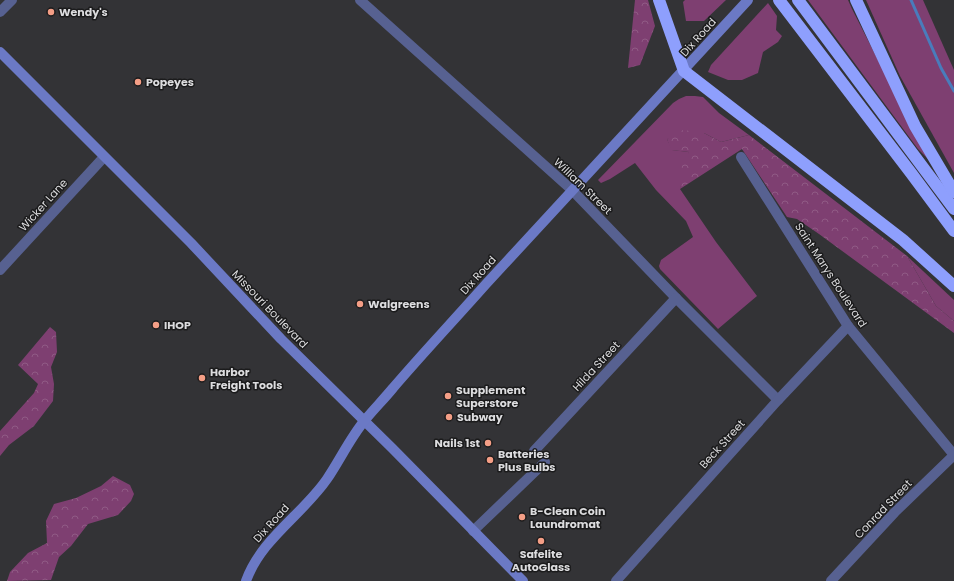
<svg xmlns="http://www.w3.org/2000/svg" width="954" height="581" font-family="Poppins,sans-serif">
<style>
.green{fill:#7e3f71}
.forest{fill:url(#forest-crowns)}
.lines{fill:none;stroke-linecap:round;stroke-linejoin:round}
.stream{stroke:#497cbc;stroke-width:3}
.street{stroke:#576191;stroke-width:10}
.secondary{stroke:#6b79c5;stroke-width:10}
.highway{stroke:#8e9ffd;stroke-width:12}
.poi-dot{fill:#f49e86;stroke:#1b1b1c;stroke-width:1.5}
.labels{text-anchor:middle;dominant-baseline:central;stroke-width:3;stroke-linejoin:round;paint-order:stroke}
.poi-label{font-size:11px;font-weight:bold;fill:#dcdcde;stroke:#1b1b1c;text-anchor:start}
.street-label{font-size:11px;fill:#dcdcde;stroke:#1b1b1c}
</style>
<defs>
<pattern id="forest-crowns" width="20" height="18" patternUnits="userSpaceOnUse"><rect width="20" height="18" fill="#7e3f71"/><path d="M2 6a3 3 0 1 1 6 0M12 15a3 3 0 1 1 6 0" fill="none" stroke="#905a85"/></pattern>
</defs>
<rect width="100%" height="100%" fill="#333336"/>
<g class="green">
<path d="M685,0H726L704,21H686L683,2Z"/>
<path d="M808,0H848L852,9L907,117L933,164L918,149Z"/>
<path d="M866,0H923L954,70V173L900,76Z"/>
<path d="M768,3L777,16L776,30L782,36L778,42L763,52L758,73L742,80H728L708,72L711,65Z"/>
<path d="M686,96H695L703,97L719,113L749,135L721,142L704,133L667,139L672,150L689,152L680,189L716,242L757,296L718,329L660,269L659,266L661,260L693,237L686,221L656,190L635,163L610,179L601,183L598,180L673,103L679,99Z"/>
<path d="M907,256L954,300V321L936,306Z"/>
</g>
<g class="forest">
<path d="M635,0H648L655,26L640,65L628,68Z"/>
<path d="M683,130L704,133L721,142L749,135L907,256L936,306L954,321V333L819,234L797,219L787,217L742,149L680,189L682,163L689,152L671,150L667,139Z"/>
<path d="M50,327L56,332L57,352L51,367L54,384L53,401L34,426L9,445L0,456V431L34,393L38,384L18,365Z"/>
<path d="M113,476L130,485L134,494L131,501L118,515L88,524L71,546L59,557L51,580L7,581L10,572L28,553L47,543L46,521L54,504L76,498L101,486Z"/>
</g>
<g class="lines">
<path class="stream" d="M911,0L941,68L954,91"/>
<g class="street">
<path d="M360,0L572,190L676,298L778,400"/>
<path d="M0,12L12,0"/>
<path d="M741,157L848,326L954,455"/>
<path d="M0,270L104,157"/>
<path d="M534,451L676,298"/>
<path d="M473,531L545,462"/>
<path d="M616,581L778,400L848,326"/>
<path d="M831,581L895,512L954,455"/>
</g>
<g class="secondary">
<path d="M0,52L191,243L281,339L392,448L523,581"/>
<path d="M246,581C261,539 303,514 327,479C340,460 350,438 365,420C374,409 384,399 393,388C423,353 455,319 486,284C573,189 661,95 748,0"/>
</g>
<g class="highway">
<path d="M659,0L684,71L903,240L954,286"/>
<path d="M779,0L911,173L954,231"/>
<path d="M798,0L954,209"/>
<path d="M856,0L915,126L954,192"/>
</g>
</g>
<g class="poi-dot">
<circle cx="51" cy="12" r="4"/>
<circle cx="138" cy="82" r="4"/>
<circle cx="360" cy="304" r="4"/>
<circle cx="156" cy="325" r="4"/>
<circle cx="202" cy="378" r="4"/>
<circle cx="448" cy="396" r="4"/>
<circle cx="449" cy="417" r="4"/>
<circle cx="488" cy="443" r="4"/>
<circle cx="490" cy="460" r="4"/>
<circle cx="522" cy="517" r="4"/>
<circle cx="541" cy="541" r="4"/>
</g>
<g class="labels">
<g class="poi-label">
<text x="59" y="12">Wendy's</text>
<text x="146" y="82">Popeyes</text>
<text x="368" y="304">Walgreens</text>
<text x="164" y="325">IHOP</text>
<text x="210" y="372">Harbor<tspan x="210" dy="13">Freight Tools</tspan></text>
<text x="456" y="390">Supplement<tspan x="456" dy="13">Superstore</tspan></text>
<text x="457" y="417">Subway</text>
<text x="480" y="443" text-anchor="end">Nails 1st</text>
<text x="498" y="454">Batteries<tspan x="498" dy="13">Plus Bulbs</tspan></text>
<text x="530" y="511">B-Clean Coin<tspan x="530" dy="13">Laundromat</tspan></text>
<text x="541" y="554" text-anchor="middle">Safelite<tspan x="541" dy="13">AutoGlass</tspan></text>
</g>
<g class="street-label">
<text transform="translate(698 37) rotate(-48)">Dix Road</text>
<text transform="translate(583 186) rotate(44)">William Street</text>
<text transform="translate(43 205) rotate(-48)">Wicker Lane</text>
<text transform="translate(478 275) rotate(-48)">Dix Road</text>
<text transform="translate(831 275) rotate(57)">Saint Marys Boulevard</text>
<text transform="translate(270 309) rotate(46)">Missouri Boulevard</text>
<text transform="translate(596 366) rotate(-47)">Hilda Street</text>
<text transform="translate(722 444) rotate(-48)">Beck Street</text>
<text transform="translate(883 509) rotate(-46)">Conrad Street</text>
<text transform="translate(271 523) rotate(-48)">Dix Road</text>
</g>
</g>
</svg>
